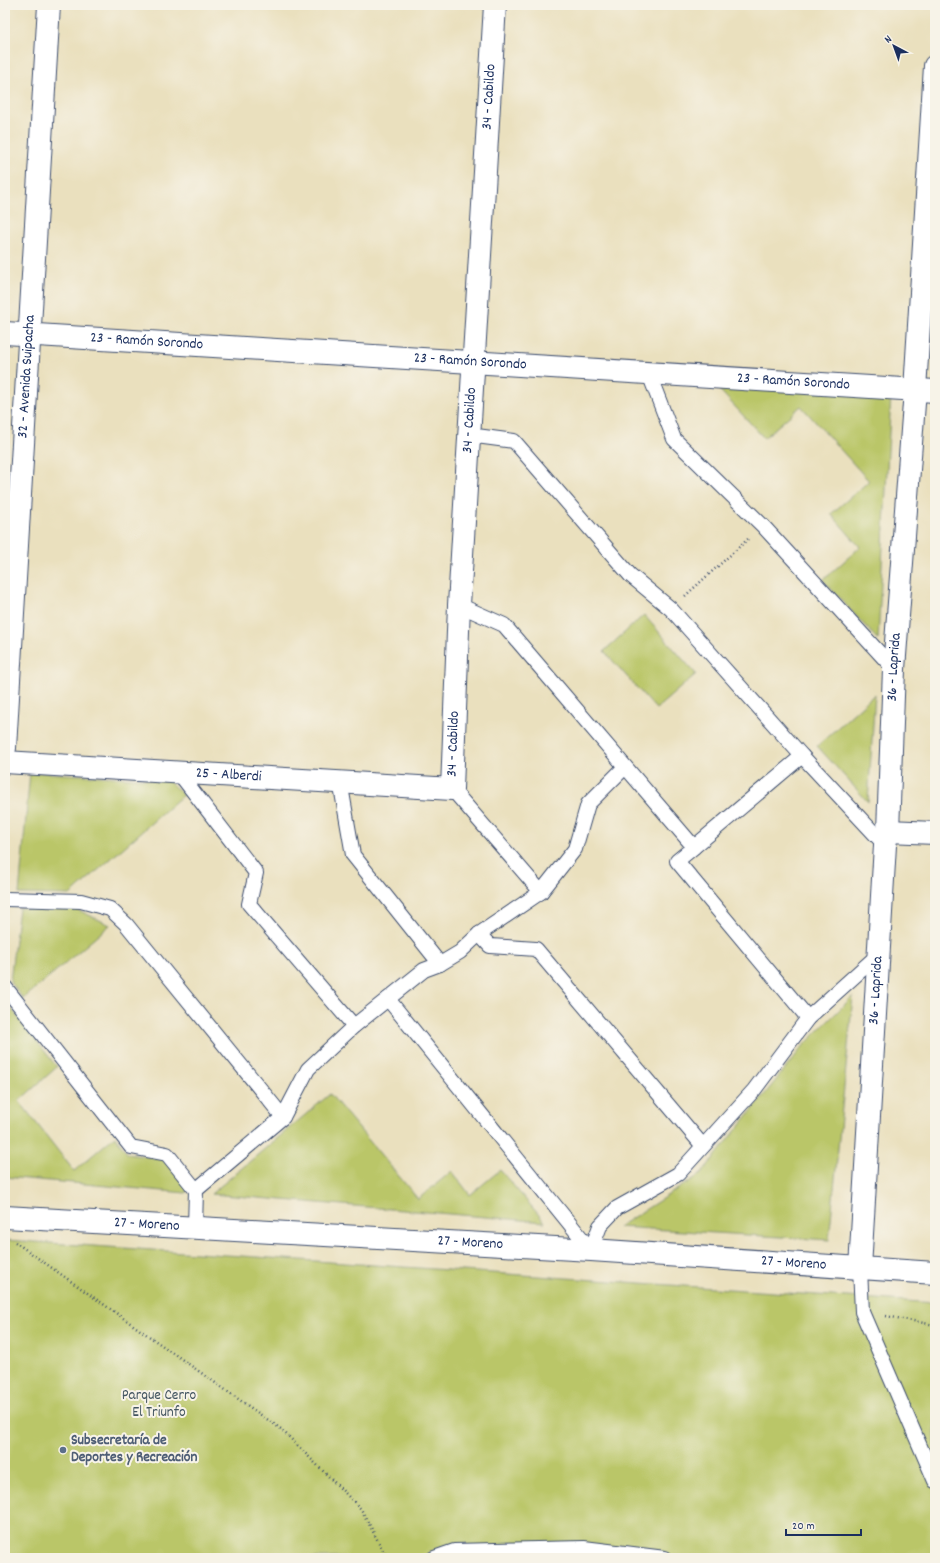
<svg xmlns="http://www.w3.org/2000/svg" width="940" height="1563" font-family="Dekko,sans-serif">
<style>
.green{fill:#bac668;stroke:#6a7a63}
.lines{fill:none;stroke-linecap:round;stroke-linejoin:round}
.service-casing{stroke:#3a4a6c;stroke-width:16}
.minor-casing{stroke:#3a4a6c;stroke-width:24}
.tertiary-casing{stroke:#3a4a6c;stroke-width:24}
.path{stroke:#3a4a6c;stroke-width:2.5;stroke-dasharray:1 3;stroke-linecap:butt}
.service{stroke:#fff;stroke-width:14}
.minor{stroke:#fff;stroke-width:22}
.tertiary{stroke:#fff;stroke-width:22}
.service-dot{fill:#5c6f8a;stroke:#f7f3e8;stroke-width:1.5}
.labels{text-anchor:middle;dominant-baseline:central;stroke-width:4;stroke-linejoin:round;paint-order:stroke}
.street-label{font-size:15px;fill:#1b2f5e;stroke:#f7f3e8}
.park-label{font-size:15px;fill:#435560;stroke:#f7f3e8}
.service-label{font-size:15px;font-weight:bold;fill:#4e5e75;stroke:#f7f3e8;text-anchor:start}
</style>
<rect width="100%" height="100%" fill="#f7f3e8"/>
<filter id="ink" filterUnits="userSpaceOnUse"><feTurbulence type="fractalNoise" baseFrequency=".025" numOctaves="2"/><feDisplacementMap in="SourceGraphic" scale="8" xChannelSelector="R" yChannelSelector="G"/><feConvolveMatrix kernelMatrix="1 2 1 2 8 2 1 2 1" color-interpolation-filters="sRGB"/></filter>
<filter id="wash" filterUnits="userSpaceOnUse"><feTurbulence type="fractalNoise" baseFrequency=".012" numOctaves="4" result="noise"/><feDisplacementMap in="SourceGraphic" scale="16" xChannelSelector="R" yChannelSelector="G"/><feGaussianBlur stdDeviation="0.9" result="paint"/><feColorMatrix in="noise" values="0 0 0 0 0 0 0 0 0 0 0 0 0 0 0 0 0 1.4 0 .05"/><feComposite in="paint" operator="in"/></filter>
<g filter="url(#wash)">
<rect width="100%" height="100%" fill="#eae0be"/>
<g class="green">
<path d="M713,383L891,395L878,640L823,580L860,547L831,514L869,481L801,406L764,438Z"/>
<path d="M644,615L696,674L656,709L604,651Z"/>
<path d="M875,694L868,802L817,746Z"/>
<path d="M30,772L168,780L183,795L70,895L19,894Z"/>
<path d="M19,908H74L110,925L23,999L10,981Z"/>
<path d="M853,996L829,1240L618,1227L701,1174L804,1045Z"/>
<path d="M10,1007L57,1067L19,1101L74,1171L115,1136L128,1154L163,1159L188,1188L186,1193L5,1177V1076L7,1018Z"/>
<path d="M330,1094L418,1199L452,1171L470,1195L500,1170L545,1222L211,1194Z"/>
<path d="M5,1240L935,1303V1558H5Z"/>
</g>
</g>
<g filter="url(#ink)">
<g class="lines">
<g class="service-casing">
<g id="service">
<path d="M649,374L674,439L763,526L894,669"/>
<path d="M469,435L514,441L630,575L671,609L802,756L885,845"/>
<path d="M459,605L504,625L694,847L677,861L808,1018"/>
<path d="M179,773L256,873L249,904L354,1026"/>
<path d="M340,781L353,855L440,964"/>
<path d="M452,789L541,892"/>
<path d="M694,847L802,756"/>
<path d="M5,899L81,901L110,909L126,924L283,1117"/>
<path d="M479,934L490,946L536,949L703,1146"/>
<path d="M5,987L131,1147L167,1154L196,1190"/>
<path d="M388,999L591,1250"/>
<path d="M195,1227L196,1190L283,1117L308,1069L354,1026L424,970L440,964L460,952L479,934L541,892L575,849L588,804L625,767"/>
<path d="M591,1250L600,1226L617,1208L678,1174L754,1090L808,1018L878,955"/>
<path d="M860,1268L862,1312L935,1481"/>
<path d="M434,1558L454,1551L584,1548L665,1558"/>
</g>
</g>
<g class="minor-casing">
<g id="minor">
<path id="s1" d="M5,333L935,391"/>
<path id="s2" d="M5,762L452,789L459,605L495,5"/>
<path d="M888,831L935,833"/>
<path id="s3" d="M5,1217L591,1250L935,1273"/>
<path id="s4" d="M860,1268L885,845L888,831L894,669L915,390L935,66"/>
</g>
</g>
<g class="tertiary-casing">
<g id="tertiary">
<path id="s5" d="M5,748L49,5"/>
</g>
</g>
<g class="path">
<path d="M685,596L748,539"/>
<path d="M15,1242L281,1429L361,1509L387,1558"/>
<path d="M886,1316L935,1325"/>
</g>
<use href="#service" class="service"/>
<use href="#minor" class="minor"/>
<use href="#tertiary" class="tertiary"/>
</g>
</g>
<circle class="service-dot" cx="63" cy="1450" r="4"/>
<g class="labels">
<g class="street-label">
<text stroke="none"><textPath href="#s2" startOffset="1141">34 - Cabildo</textPath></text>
<text stroke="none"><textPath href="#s1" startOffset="142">23 - Ramón Sorondo</textPath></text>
<text stroke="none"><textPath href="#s1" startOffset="466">23 - Ramón Sorondo</textPath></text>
<text stroke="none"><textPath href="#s5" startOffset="372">32 - Avenida Suipacha</textPath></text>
<text stroke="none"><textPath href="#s1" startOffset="790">23 - Ramón Sorondo</textPath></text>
<text stroke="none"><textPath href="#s2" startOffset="817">34 - Cabildo</textPath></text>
<text stroke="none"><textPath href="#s4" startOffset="602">36 - Laprida</textPath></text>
<text stroke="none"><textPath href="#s2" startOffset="493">34 - Cabildo</textPath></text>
<text stroke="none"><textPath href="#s2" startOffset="224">25 - Alberdi</textPath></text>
<text stroke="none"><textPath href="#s4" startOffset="278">36 - Laprida</textPath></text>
<text stroke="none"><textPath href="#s3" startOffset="142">27 - Moreno</textPath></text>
<text stroke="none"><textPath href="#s3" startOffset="466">27 - Moreno</textPath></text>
<text stroke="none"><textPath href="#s3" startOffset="790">27 - Moreno</textPath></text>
</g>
<g class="park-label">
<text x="159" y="1396">Parque Cerro<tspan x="159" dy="17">El Triunfo</tspan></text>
</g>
<g class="service-label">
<text x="71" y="1441">Subsecretaría de<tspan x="71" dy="17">Deportes y Recreación</tspan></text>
</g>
</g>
<rect width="940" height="1563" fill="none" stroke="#f7f3e8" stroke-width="20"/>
<g transform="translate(894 46) rotate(319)" stroke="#f7f3e8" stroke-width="3" paint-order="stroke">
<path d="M0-3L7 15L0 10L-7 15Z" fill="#1b2f5e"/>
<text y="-6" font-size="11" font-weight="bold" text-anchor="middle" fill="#1b2f5e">N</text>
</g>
<path d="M786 1529v6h75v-6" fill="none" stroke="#1b2f5e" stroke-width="2"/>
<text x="792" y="1529" font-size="12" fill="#1b2f5e" stroke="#f7f3e8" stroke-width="3" paint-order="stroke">20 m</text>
</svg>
